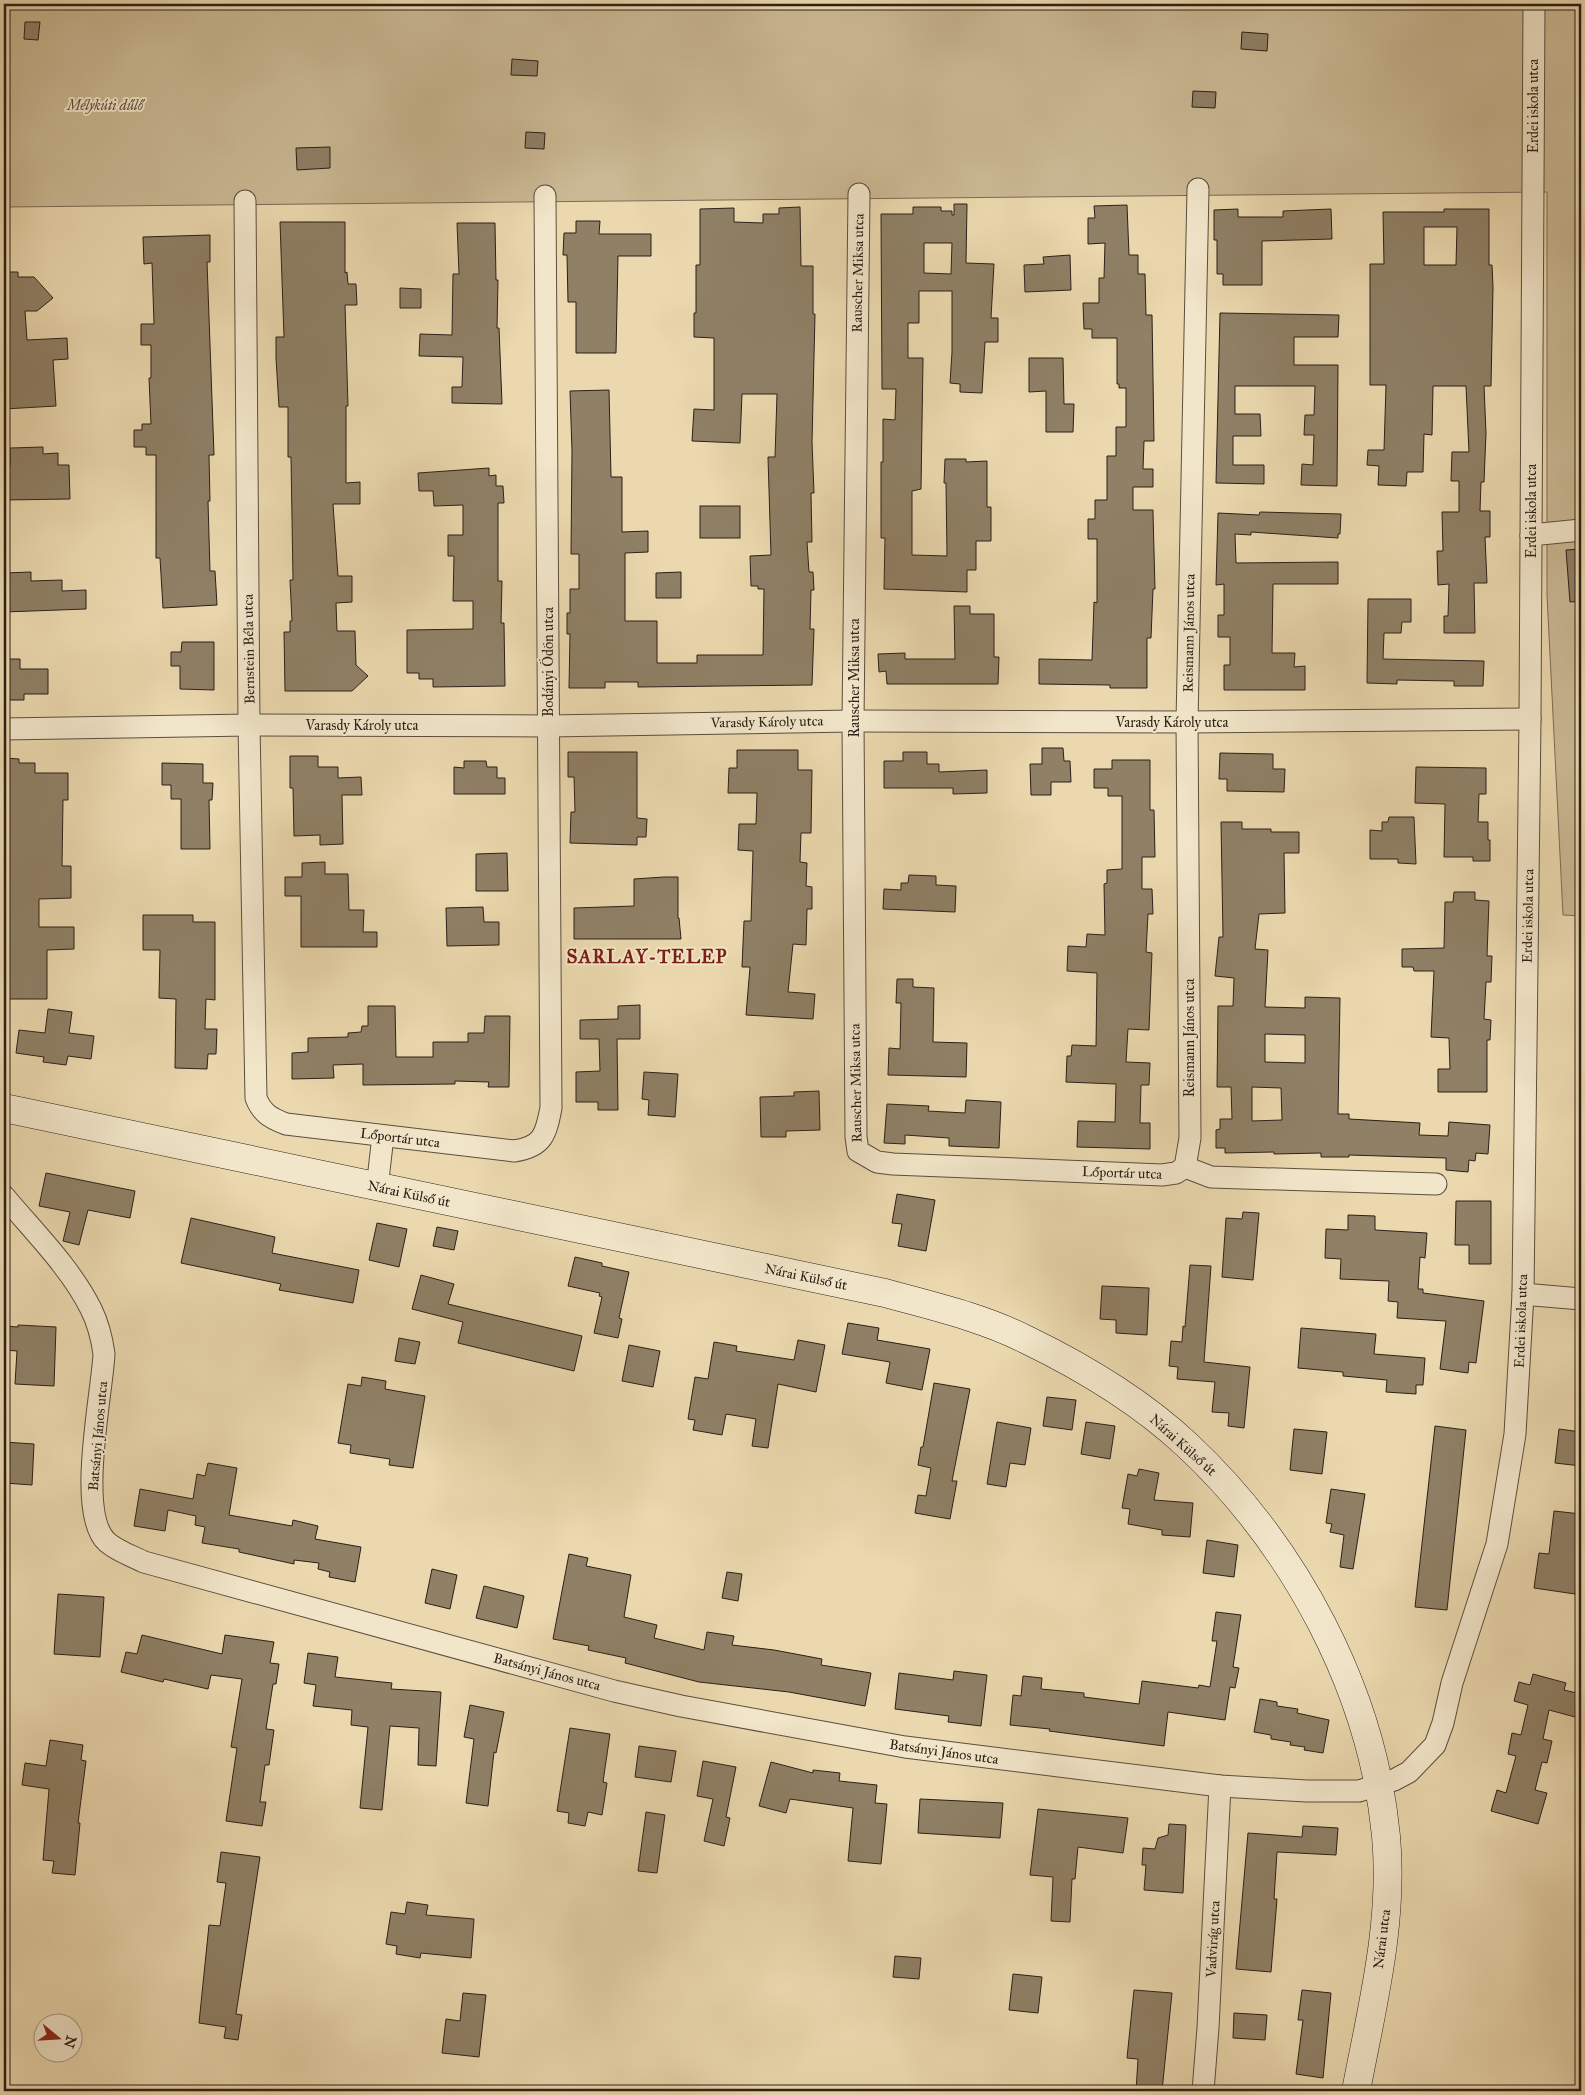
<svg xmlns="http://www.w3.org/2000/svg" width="1585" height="2095" font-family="'IM FELL Great Primer',serif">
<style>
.green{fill:#cab994;stroke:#7a6c56}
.building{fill:#8f8066;stroke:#2b2018;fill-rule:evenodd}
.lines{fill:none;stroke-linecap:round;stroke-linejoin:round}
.street-casing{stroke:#5b4e3e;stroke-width:23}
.secondary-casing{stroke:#2b2018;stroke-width:29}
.street{stroke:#f2e6ca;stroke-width:21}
.secondary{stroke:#f2e6ca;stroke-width:28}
.labels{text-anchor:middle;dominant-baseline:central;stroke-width:4;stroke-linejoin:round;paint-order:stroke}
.park-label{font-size:14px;font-style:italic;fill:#5b4e3d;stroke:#f2e6ca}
.street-label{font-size:14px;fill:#2b2018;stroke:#f2e6ca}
.district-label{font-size:19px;font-weight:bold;letter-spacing:1px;fill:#7a1f14;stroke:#f2e6ca}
</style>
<rect width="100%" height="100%" fill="#ebd8ae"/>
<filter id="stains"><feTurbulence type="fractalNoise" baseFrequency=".004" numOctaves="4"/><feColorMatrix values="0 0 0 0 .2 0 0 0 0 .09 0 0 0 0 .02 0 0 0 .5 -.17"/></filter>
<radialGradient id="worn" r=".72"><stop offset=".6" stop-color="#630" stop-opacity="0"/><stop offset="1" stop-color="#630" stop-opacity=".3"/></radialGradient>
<path class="green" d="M4,4H1581V916L1563,915L1547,595V192L4,207Z"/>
<g class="building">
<path d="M25,22H40L38,40L24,39Z"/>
<path d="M1242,32L1268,34L1267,51L1241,49Z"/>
<path d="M512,59L538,61L537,76L511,75Z"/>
<path d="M1193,91L1216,92L1215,108L1192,107Z"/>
<path d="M526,132L545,133L544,149L525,148Z"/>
<path d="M330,147V168L297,170L296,148Z"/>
<path d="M954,204H967L966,263L994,264L991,318H998V342H985L982,393L960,392V384L950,383L952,352V291H919V323H908V358H923L921,489L912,491V555L947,556L946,483H944L945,459H966V462L987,461V507H991V541H976V570H967V592L884,589L885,538H881V462H883V419L895,420L896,389H882L881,214H913V207H941V211H952V215H954ZM924,243H952L951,274L924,273Z"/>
<path d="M1127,205L1129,255H1138V274H1145L1146,315H1152L1154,441H1144L1143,469H1153V487H1133V510H1153V513L1155,589H1153L1151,638H1147V688H1110V685L1039,684V659L1092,660L1094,602L1097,603V539H1088V519H1095V500H1107V456H1116V427H1126V388H1119V384H1117V338H1092V329H1084L1083,303H1099V278H1104L1105,243L1088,244V218H1095L1094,206Z"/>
<path d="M800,207L801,266H813V314H815L812,442L814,493H811L812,542H807L809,572H813L814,590H811L810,629H814L812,685L638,687V682H605V688H569L570,634H567V613H570V589H579V554H571L572,451L570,391L609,390L611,477H622V532L648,531V552L625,553V621H657V663H697V655H763L764,589H758V586H751L750,556L771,555L768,457H775L777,394H742L740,443L692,441L694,409L714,410V338L694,337V313H696V265H700V209L734,208V222L763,223V214H779V208Z"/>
<path d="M1238,209V217H1283V211L1331,209L1332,239L1262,241V285H1223V274H1217V240H1214V210Z"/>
<path d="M1444,209H1489V265H1492L1493,287L1491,386H1484L1486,433L1484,482H1481L1480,511H1490V537H1485L1487,583H1474L1475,633H1444V616H1448L1449,584L1438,585L1437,551H1443L1442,512H1459V481H1451L1452,452H1469L1466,386H1433L1432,435L1424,434L1423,472H1407L1406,486L1378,485L1379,466L1367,465L1368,450H1384L1386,385H1370V264H1384L1383,212H1444ZM1424,227H1457L1456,265H1424Z"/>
<path d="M576,221H600L599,234H651V256H618L616,353H576V302H568L567,255H563L564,233H576Z"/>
<path d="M280,222H345V273L347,272L348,284H356L357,305H345L348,406H346V483L360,482V504H333L338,576H352V602L336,603L337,631H355L356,665L368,676L352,691H285L284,632H290V621H292L290,580H293L291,457H288V407H279L276,358V337H284Z"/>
<path d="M457,223H495L496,280H498L497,328H499L502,404L452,403V387H462L463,357L419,356L420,334L452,335L453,274H459Z"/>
<path d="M210,235V262H207L214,455H209L210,501H208L210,571H215L217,605L163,608L160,558H156V455H146V447H134V430H142V424H151L149,378H151V345H141V324H154L152,263L144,264L143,237Z"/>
<path d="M1070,255L1071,290L1025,292L1024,265L1044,264L1043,257Z"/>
<path d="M4,272H18V277H34L53,298L37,311H25L27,340L67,338L68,359L53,360L56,406L4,409Z"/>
<path d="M400,288L421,289V308H400Z"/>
<path d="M1220,313L1339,315L1338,337H1294V365H1338L1337,486L1301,485L1302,464L1313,465L1314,435H1304L1305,415H1314L1315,386H1235V414H1260L1261,436H1233V465H1264V484L1216,483Z"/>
<path d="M1029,358H1063L1064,404H1074L1073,432H1046V391L1029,392Z"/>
<path d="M43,447V454L58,453V465H69L70,499L4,500V466H10V448Z"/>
<path d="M489,468V476L496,475V486H503L504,503H498V581H502L501,623H504L505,686L433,687V679H419V673H407V630L473,629V601H453L454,556H448V535H463V505L434,506L433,491H419L418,473Z"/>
<rect x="700" y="506" width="40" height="32"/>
<path d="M1260,512L1341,514L1340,534H1338V538L1251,532V535L1235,534L1236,563L1338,562V584H1273L1272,653H1295L1294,667L1305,666V690H1224V665H1230V637H1218V615H1224V584L1216,585L1218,513L1259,515Z"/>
<path d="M1581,549V601L1570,602L1566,550Z"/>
<path d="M31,572V581L62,580V591L86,590V609L4,612V573Z"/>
<path d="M681,572V598H656V573Z"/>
<path d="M1368,599H1411V622H1402L1401,633H1384L1383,659L1484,661L1483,686H1454V681L1397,680V684L1367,683Z"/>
<path d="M954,606H970V614H994V657H999L998,684H887L886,671L879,672L878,654L905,653V659H955Z"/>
<path d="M182,642H214V690L180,689V666H171V652H181Z"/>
<path d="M4,659H20V669H48V694H24V700H4Z"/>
<path d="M1042,748H1063L1064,761H1070L1071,782H1051V795H1031L1030,764H1042Z"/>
<path d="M737,750H798V770H812L811,833H801L800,862L807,863L806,886L812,887V909H807L806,945L793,944L788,992L815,994L813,1019L746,1015L750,967H742L744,921H751L753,851L738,850L739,824H756L757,793H728L729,768H737Z"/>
<path d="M568,752H637V818L647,819L646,837H637V845L570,843L571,812H575L574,777H568Z"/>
<path d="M903,752H927V764H939V772L987,770V793L953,794V788H884V761H903Z"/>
<path d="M1220,753L1273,754V769H1285L1284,792L1227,791V779H1219Z"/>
<path d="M290,756H318V767H338V778L361,777L362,795H342L343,844L320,845V835L294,836L293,788H290Z"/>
<path d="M4,758L19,759V763H35V773H68V800H63L62,866H71V898L39,899V927H74V949L47,950V999H4V880H7L6,849H4Z"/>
<path d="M1112,760H1150V810H1154L1155,857H1142V889H1152L1153,914H1148L1146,952L1152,953L1149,1030L1128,1029L1126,1062L1150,1063L1149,1085H1141L1140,1123H1150V1149L1077,1147L1078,1121L1115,1122L1116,1084L1066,1082L1067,1056H1071L1072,1045L1096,1046L1097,973L1067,971L1068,946L1086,947L1087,934L1105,935L1104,884L1107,883V870L1122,869V796H1108V788H1094V769H1112Z"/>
<path d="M464,761H486L487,767H497V778H505V794H454V767L464,768Z"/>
<path d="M162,763L203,764V783H213L212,800H209L210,849H181V799H171V785H162Z"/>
<path d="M1416,767L1486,768V794H1479L1478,822H1488V840H1490V861H1473V857H1444L1445,804L1415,803Z"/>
<path d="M1389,817H1414L1416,864L1398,863V859H1370V830L1382,831V822H1388Z"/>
<path d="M1221,822H1242V829H1271V832H1299V853H1284L1285,913L1259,914L1255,949L1268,950L1265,1007L1305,1008V997L1340,998L1338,1114H1349V1119L1420,1123L1419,1135L1448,1136L1449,1122L1490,1125L1488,1154L1476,1153L1475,1161L1469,1160L1468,1172L1446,1170V1158L1349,1155V1157H1321V1153L1274,1154V1152L1225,1153V1148H1216V1130L1220,1129V1119H1232L1231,1087H1217L1218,1006H1233L1234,978L1215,976L1219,937H1223ZM1265,1034L1305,1035V1063L1265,1062ZM1252,1087L1281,1088L1282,1120L1252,1121Z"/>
<path d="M507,853L508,891H476V854Z"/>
<path d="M325,862V874H348L349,910H364L363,932H377V947H301V896H285V877H302V863Z"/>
<path d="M909,875L936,876V885L956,886L955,912L883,909L884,889L901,890V883H908Z"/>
<path d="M664,877H678V918H679L681,939H574V908L634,906V879Z"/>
<path d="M1454,892H1475V900L1489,901L1487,956H1492L1491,982H1486L1484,1019L1491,1020L1490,1040H1487V1092H1438V1069H1450L1449,1038L1431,1037L1434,971H1414L1413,967H1402V949L1444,948L1445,902H1453Z"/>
<path d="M483,907L484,922H499V945L447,946L446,908Z"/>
<path d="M143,915H193V922H215V1000L206,999L205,1029H217L216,1054H208L207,1069L175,1068L176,999L159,998L160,950H143Z"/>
<path d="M897,979H913V987L934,988L933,1042L967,1043L966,1077L888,1075L889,1048L900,1049L901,1003H896Z"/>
<path d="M640,1005V1039H617L618,1110H598V1102H576V1072L600,1071L599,1039H580V1020L618,1019V1006Z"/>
<path d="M368,1006H395L396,1057H433V1042H468V1033H484L485,1016H510L509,1087H488L489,1082L455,1081V1084L363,1085V1064L333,1065L334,1078L292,1079V1053L308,1052V1038L348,1037V1033L361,1032L362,1026H368Z"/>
<path d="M48,1009L72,1012L69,1033L94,1036L91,1059L68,1056L66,1065L43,1062L44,1057L16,1053L19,1030L45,1033Z"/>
<path d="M644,1072L678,1074L675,1117L648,1115L649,1100L642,1099Z"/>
<path d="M819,1091L820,1130L786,1131V1137H761L760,1097L794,1096V1092Z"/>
<path d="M966,1100L1001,1102L999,1148L949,1146V1138L905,1135V1144L884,1143L887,1104L929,1106L928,1111L965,1113Z"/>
<path d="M46,1173L135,1191L130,1218L88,1210L79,1245L63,1241L70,1212L39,1206Z"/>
<path d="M897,1194L935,1200L926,1251L898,1246L902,1224L892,1223Z"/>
<path d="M1456,1201H1491V1264H1469V1245H1455Z"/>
<path d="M1243,1212L1259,1213L1253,1280L1222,1277L1226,1218L1242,1219Z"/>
<path d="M1348,1215L1375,1216V1230L1427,1233L1425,1258L1420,1257L1418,1289H1423V1293L1484,1301L1476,1363L1469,1362L1468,1373L1440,1369L1446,1321L1397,1318L1398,1302L1388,1301L1389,1281L1340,1279L1341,1259L1325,1258L1326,1229L1348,1230Z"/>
<path d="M191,1218L275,1237L272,1253L359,1270L353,1303L279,1290L281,1284L181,1263Z"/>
<path d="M377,1223L407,1229L399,1267L369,1260Z"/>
<path d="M437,1227L458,1231L454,1250L433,1246Z"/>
<path d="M575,1257L602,1263V1266L629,1272L619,1318L622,1319L618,1338L594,1333L602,1297L599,1296L600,1293L568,1286Z"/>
<path d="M1190,1265L1211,1266L1204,1362L1250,1367L1244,1428L1228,1426L1229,1413L1212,1412L1215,1382L1177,1379L1178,1367L1169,1366L1171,1341L1182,1342L1183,1326L1185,1327Z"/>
<path d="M421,1275L454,1284L448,1304L582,1336L574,1371L458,1343L463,1322L412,1309Z"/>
<path d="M1102,1286L1149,1288L1147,1335L1116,1333V1320L1100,1319Z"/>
<path d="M848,1323L879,1328L877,1340L930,1349L922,1390L886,1383L890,1362L842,1354Z"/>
<path d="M18,1325L56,1327L54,1386L15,1384L17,1351L4,1350V1326L18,1327Z"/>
<path d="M1301,1328L1376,1334L1374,1354L1425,1358L1423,1385H1416V1394L1386,1392L1387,1380L1343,1376V1372L1298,1368Z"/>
<path d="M399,1338L420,1342L415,1364L395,1361Z"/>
<path d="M798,1340L825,1345L816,1392L778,1384L768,1448L752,1446L756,1419L726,1414L722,1435L693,1430L695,1420L688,1419L695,1377L708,1379L714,1342L737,1346L736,1351L794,1360Z"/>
<path d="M629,1345L660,1351L653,1387L622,1381Z"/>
<path d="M362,1377L386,1381L385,1389L425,1396L413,1468L389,1465L390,1459L350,1453L351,1445L338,1443L348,1384L361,1386Z"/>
<path d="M934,1383L970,1389L952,1481H957L950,1519L915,1513L918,1495L926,1496L931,1468L918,1465L921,1447H923Z"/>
<path d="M1047,1397L1076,1400L1072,1430L1043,1426Z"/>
<path d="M997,1422L1031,1428L1025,1465L1010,1463L1006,1487L987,1484Z"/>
<path d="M1086,1422L1115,1426L1110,1459L1081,1454Z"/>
<path d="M1435,1426L1466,1430L1447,1610L1415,1607Z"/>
<path d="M1294,1429L1327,1432L1322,1474L1290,1470Z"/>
<path d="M1559,1429L1581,1432V1466L1555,1463Z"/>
<path d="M4,1442L34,1444L32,1485L4,1483Z"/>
<path d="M208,1463L237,1468L229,1515L292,1526L293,1520L318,1526L315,1539L361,1547L355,1582L329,1577L330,1572L318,1569L319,1563L294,1560V1564L239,1552V1549L202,1543L205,1527L195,1525L196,1516L168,1510L165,1531L134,1526L140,1489L193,1499L197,1474L205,1476Z"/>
<path d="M1139,1469L1159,1473L1154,1500L1193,1503L1190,1537L1162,1535V1530L1128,1524L1130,1509L1122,1508L1128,1474L1137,1476Z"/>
<path d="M1331,1489L1365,1494L1353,1569L1340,1567L1344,1535L1330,1532L1332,1524L1326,1523Z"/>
<path d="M1554,1511L1581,1514V1552L1575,1594L1534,1588L1539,1553L1549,1554Z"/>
<path d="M1207,1540L1238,1545L1234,1577L1203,1573Z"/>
<path d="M569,1554L588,1558L586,1566L631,1575L624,1617L657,1625L654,1638L704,1650L707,1632L734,1636L732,1645L774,1650L822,1659L821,1665L871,1673L865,1706L789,1692L699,1682L625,1663L626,1658L588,1650L589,1646L553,1639Z"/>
<path d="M432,1569L457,1575L450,1609L425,1603Z"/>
<path d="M727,1572L742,1574L738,1601L722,1598Z"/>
<path d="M484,1586L524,1596L517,1628L476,1618Z"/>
<path d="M58,1594L104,1597L100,1657L54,1654Z"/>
<path d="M1216,1612L1241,1615L1233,1667L1239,1668L1235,1688L1230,1687L1225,1720L1168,1712L1164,1746L1049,1731L1050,1729L1010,1725L1013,1695L1021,1696L1023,1676L1042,1678L1041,1689L1084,1693V1697L1139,1704L1142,1681L1198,1688L1199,1685L1210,1687L1217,1641H1212Z"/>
<path d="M142,1635L222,1654L225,1635L274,1642L270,1663L279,1664L276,1684H273L266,1729L274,1730L269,1765H265L260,1802H266L262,1826L226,1821L237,1748L231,1747L242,1679L211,1675L208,1689L164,1679L163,1682L121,1672L126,1652L137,1654Z"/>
<path d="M308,1653L338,1657L335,1677L392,1683L391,1689L441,1692L436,1766L418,1765L419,1728L390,1726L382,1810L360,1808L368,1727L351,1725L352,1710L313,1706L316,1685L304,1683Z"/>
<path d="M954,1671L987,1675L981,1726L948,1722L949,1716L895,1709L899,1673L953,1680Z"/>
<path d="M1533,1674L1566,1683L1564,1690L1581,1694L1575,1717L1549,1710L1543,1739L1552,1741L1547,1763L1542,1762L1535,1790L1547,1793L1538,1824L1491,1811L1497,1790L1506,1793L1516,1756L1508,1754L1512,1733L1521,1735L1528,1705L1514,1701L1519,1682L1530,1685Z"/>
<path d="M1260,1699L1277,1702V1706L1298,1709L1297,1713L1329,1720L1323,1753L1304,1750L1305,1747L1290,1745L1291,1742L1271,1739V1735L1254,1732Z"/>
<path d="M470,1705L504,1712L496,1753L494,1752L488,1806L466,1803L474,1739L464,1737Z"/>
<path d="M570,1728L610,1734L603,1782L607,1783L602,1815L588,1812L585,1826L568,1823L569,1813L557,1811Z"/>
<path d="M50,1740L83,1745L81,1760L86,1761L78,1823H80L75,1875L52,1873L54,1861L43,1860L49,1789L22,1785L25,1763L46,1766Z"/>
<path d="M639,1746L676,1751L671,1782L635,1777Z"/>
<path d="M703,1761L736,1767L726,1817L730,1818L724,1846L704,1841L713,1799L697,1796Z"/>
<path d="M771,1762L813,1773V1770L840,1773L839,1781L877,1785L875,1803L887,1804L881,1864L848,1861L853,1808L790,1799L786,1813L759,1806Z"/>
<path d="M920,1799L1003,1803L1000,1838L918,1833Z"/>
<path d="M1038,1809L1128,1818L1123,1853L1078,1847L1075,1879H1072L1070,1922L1051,1921L1053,1877L1030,1875Z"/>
<path d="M646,1812L665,1815L657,1873L638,1871Z"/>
<path d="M1169,1824L1186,1825L1183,1893L1144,1890L1146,1865H1142L1143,1848L1155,1849L1158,1838L1168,1835Z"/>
<path d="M1303,1826L1338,1828L1336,1855L1277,1852L1274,1899H1277L1271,1972L1236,1969L1248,1833L1302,1837Z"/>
<path d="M221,1852L260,1857L236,2014L242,2015L238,2040L224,2038L226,2027L199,2023L209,1925L220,1926L226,1883L217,1882Z"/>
<path d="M407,1902L428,1905L426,1915L474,1919L471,1958L421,1953L420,1958L396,1954L397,1946L386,1944L391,1912L405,1914Z"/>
<path d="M895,1956L921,1958L919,1979L893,1977Z"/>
<path d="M1013,1974L1042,1977L1038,2013L1009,2010Z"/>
<path d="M1134,1990L1172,1993L1162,2091H1136L1138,2059L1127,2058Z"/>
<path d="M1302,1990L1331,1993L1323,2078L1296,2074L1303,2020H1298Z"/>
<path d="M463,1993L486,1995L479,2057L442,2053L446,2019L460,2021Z"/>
<path d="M1234,2013L1267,2015L1265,2040L1233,2038Z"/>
</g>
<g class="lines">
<g class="street-casing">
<g id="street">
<path d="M859,194L853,721L856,1137L858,1151L877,1162L893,1164L1162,1175L1176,1173L1185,1167"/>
<path d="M245,201L249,725L256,1098C262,1113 270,1118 286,1124L514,1151C543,1147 546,1134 551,1108L545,196"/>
<path d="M1531,535L1581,530"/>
<path d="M4,729L249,725L548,726L853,721L1187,722L1530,719"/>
<path d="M1185,1167L1190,1138L1187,722L1198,189"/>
<path d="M1185,1167L1211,1177L1436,1184"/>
<path d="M377,1188L383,1136"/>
<path d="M4,1196C34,1232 70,1267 91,1309C98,1323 102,1339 104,1354C102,1395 76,1514 107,1542C117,1551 132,1556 144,1562L614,1691L681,1706L905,1747L1220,1786L1307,1791H1359L1394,1780L1409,1772L1435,1745L1443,1723L1452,1683L1497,1544L1515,1434L1523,1294L1530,719L1534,4"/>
<path d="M1523,1294L1581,1299"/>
<path d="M1203,2091L1208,2028L1220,1786"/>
</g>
</g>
<g class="secondary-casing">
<path id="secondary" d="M4,1108L885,1293C932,1306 981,1317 1025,1339C1083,1367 1140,1401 1187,1445C1294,1545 1372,1689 1386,1836C1394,1922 1372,2007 1356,2091"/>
</g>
<use href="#street" class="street"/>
<use href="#secondary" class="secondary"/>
</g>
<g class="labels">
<g class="park-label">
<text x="105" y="105">Mélykúti dűlő</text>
</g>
<g class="street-label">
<text transform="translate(1533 106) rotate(-90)">Erdei iskola utca</text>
<text transform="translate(858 273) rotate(-89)">Rauscher Miksa utca</text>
<text transform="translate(1531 511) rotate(-90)">Erdei iskola utca</text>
<text transform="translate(1189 633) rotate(-89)">Reismann János utca</text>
<text transform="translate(249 649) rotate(-91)">Bernstein Béla utca</text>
<text transform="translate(548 662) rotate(-90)">Bodányi Ödön utca</text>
<text transform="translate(854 678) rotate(-90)">Rauscher Miksa utca</text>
<text transform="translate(767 722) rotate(-1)">Varasdy Károly utca</text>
<text x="1172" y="722">Varasdy Károly utca</text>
<text x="362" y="725">Varasdy Károly utca</text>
<text transform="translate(1528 916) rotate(-89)">Erdei iskola utca</text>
<text transform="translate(1189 1038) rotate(-90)">Reismann János utca</text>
<text transform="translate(856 1083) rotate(-91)">Rauscher Miksa utca</text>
<text transform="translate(400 1138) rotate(7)">Lőportár utca</text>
<text transform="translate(1122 1173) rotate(2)">Lőportár utca</text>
<text transform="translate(409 1194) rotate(12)">Nárai Külső út</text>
<text transform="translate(806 1277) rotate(12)">Nárai Külső út</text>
<text transform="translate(1521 1321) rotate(-88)">Erdei iskola utca</text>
<text transform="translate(98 1436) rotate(-85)">Batsányi János utca</text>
<text transform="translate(1183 1445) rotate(42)">Nárai Külső út</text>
<text transform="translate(547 1672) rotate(15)">Batsányi János utca</text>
<text transform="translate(944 1752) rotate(8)">Batsányi János utca</text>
<text transform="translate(1213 1939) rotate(-87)">Vadvirág utca</text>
<text transform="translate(1382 1939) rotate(-83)">Nárai utca</text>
</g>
<g class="district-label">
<text x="647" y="956">SARLAY-TELEP</text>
</g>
</g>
<rect width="1585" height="2095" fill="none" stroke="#ebd8ae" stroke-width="20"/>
<rect x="5" y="5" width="1575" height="2085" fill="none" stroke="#2b2018" stroke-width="2.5"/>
<rect x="10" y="10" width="1565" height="2075" fill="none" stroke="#2b2018"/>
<g transform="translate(58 2038) rotate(108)"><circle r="24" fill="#f2e6ca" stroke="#a29783"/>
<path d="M0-4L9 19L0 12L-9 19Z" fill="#8f2418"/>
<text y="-8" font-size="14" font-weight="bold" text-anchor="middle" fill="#2b2018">N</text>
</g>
<rect width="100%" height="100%" filter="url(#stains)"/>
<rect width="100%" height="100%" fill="url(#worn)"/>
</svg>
